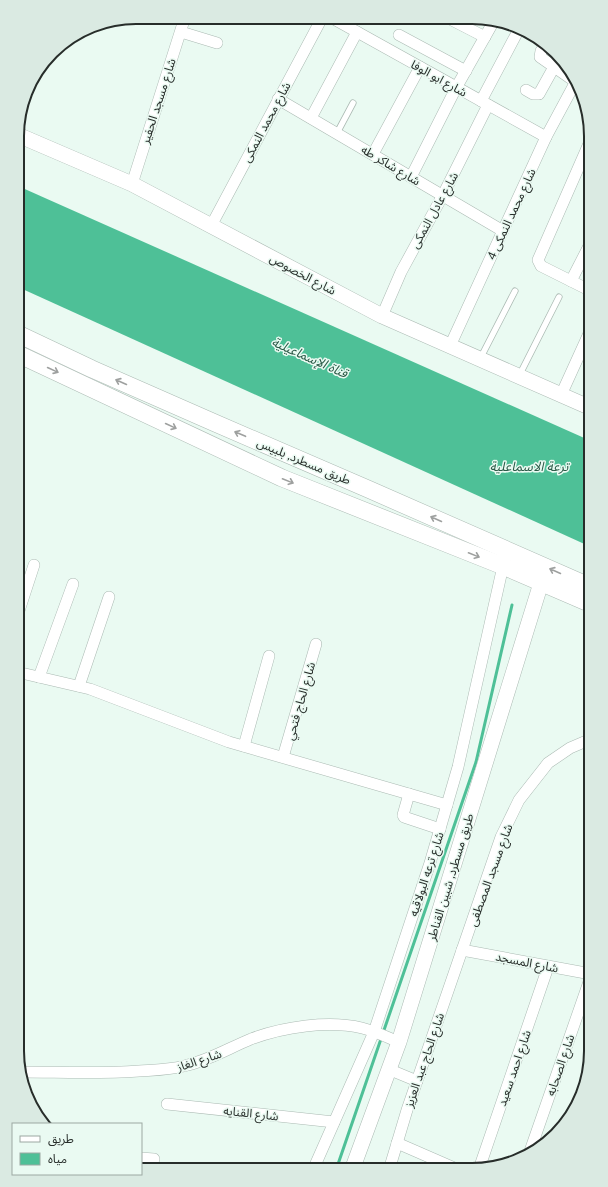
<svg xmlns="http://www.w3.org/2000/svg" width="608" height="1187" font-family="Mulish,'Noto Sans Arabic',sans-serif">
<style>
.water{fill:#4ec097}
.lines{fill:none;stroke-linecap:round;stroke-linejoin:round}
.stream{stroke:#4ec097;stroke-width:3}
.service-casing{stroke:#abbab3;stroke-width:7}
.minor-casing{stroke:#abbab3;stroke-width:12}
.secondary-casing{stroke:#abbab3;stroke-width:16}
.primary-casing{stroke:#abbab3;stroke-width:18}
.service{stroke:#fff;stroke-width:5.5}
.minor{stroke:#fff;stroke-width:11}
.secondary{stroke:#fff;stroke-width:15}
.primary{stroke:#fff;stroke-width:17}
.oneway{stroke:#9ea09f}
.labels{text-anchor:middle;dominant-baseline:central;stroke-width:3;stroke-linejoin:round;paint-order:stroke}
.street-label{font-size:12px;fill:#272d2a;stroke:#eafaf2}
.water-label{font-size:13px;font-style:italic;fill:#2b5a47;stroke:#eafaf2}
.rim{fill:none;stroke:#272d2a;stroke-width:2}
</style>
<rect width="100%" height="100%" fill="#eafaf2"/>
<path class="water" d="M18,186L591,441V547L18,287Z"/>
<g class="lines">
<path class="stream" d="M336,1170L476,762L512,605"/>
<g class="service-casing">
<g id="service">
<path d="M337,133L353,103"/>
<path d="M480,359L515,291"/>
<path d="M519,376L559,297"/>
</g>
</g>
<g class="minor-casing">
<g id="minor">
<path d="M332,18L546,137"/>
<path d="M450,19L485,37"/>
<path d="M181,32L217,43"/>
<path d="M399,35L466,71"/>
<path d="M546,44L541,51L540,57L573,80"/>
<path d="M526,90L533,94H539L554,67"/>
<path d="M278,99L503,231"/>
<path d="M481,101L518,31"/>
<path d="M311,118L357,32"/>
<path d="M373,154L420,67"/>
<path d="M411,177L456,88L495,19"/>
<path d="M132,184L185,17"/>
<path d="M211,226L322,18"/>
<path d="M571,281L591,242"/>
<path d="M591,291L541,266L538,260L591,139"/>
<path d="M382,316L401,272L443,195L488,105"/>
<path d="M450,346L546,137L575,83"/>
<path d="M561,395L591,329"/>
<path d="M17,617L34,565"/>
<path d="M17,672L90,689L229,742L447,805"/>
<path d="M39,677L73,584"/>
<path d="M79,686L109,597"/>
<path d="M244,746L269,656"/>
<path d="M283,757L316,644"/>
<path d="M409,794L403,815L404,817L440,829"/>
<path d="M462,950L591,974"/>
<path d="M388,1069L417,1081"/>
<path d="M20,1072C60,1072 99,1074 139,1071C154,1070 169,1070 184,1066C208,1061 229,1048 251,1039C283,1027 328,1020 362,1028C374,1031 387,1037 399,1042"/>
<path d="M167,1104L334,1122"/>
<path d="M397,1143L459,1170"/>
<path d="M529,1154L591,976"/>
<path d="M141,1158L154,1159"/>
<path d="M479,1169L548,967"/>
<path d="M313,1170L374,1032L430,863L458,767L503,566"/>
<path d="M389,1170L407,1110L501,837L519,800L548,763L570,748L591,739"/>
</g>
</g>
<g class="secondary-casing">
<g id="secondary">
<path d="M18,135L132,184L382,316L591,408"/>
<path d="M352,1170L399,1042L541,583"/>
</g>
</g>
<g class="primary-casing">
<g id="primary">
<path d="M18,334L92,369L215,423L368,489L591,587"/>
<path d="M18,354L282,478L503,566L591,604"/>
</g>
</g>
<use href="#service" class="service"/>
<use href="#minor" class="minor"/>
<use href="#secondary" class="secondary"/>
<use href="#primary" class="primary"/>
</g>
<defs><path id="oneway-shaft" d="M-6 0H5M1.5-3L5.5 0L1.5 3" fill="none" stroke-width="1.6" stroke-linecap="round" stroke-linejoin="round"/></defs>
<g class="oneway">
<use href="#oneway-shaft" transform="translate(53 370) rotate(25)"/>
<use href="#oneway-shaft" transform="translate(121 382) rotate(-156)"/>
<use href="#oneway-shaft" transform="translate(171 426) rotate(25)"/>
<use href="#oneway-shaft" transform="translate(240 434) rotate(-157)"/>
<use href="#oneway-shaft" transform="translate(288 481) rotate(22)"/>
<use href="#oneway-shaft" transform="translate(436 519) rotate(-156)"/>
<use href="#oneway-shaft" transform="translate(474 555) rotate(22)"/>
<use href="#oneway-shaft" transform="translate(555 571) rotate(-156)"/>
</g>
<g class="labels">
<g class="street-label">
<text transform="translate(439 78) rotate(29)">شارع ابو الوفا</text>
<text transform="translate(158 101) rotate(-72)">شارع مسجد الحفير</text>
<text transform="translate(266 122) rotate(-62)">شارع محمد النمكى</text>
<text transform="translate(391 165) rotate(31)">شارع شاكر طه</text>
<text transform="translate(434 210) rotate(-61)">شارع عادل النمكى</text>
<text transform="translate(511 214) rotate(-65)">شارع محمد النمكى 4</text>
<text transform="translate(303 274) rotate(28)">شارع الخصوص</text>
<text transform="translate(304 461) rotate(23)">طريق مسطرد, بلبيس</text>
<text transform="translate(300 701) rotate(-74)">شارع الحاج فتحي</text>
<text transform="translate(426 874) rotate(-72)">شارع ترعه البولاقيه</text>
<text transform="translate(490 875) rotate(-70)">شارع مسجد المصطفى</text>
<text transform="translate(450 877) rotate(-73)">طريق مسطرد, شبين القناطر</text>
<text transform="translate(527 962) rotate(11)">شارع المسجد</text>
<text transform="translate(199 1060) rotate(-18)">شارع الغاز</text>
<text transform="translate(424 1060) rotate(-71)">شارع الحاج عبد العزيز</text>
<text transform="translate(560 1065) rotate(-71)">شارع الصحابه</text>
<text transform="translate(514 1068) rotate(-71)">شارع احمد سعيد</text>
<text transform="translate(251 1113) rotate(6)">شارع القنايه</text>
</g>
<g class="water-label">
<text transform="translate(310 357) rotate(24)">قناة الإسماعيلية</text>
<text x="529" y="466">ترعة الاسماعلية</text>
</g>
</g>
<path d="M0 0H608V1187H0ZM136 24H472A112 112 0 0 1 584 136V1051A112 112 0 0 1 472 1163H136A112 112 0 0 1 24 1051V136A112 112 0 0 1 136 24Z" fill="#daeae2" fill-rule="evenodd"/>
<path class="rim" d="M136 24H472A112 112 0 0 1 584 136V1051A112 112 0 0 1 472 1163H136A112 112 0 0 1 24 1051V136A112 112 0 0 1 136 24Z"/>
<rect x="12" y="1123" width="130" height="52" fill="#eafaf2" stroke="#9ca8a2"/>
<rect x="20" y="1136" width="20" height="6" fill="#ffffff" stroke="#9ca8a2"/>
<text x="48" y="1143" font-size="12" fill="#272d2a">طريق</text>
<rect x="20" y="1153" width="20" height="12" fill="#4ec097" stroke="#9ca8a2"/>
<text x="48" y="1163" font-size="12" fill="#272d2a">مياه</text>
</svg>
